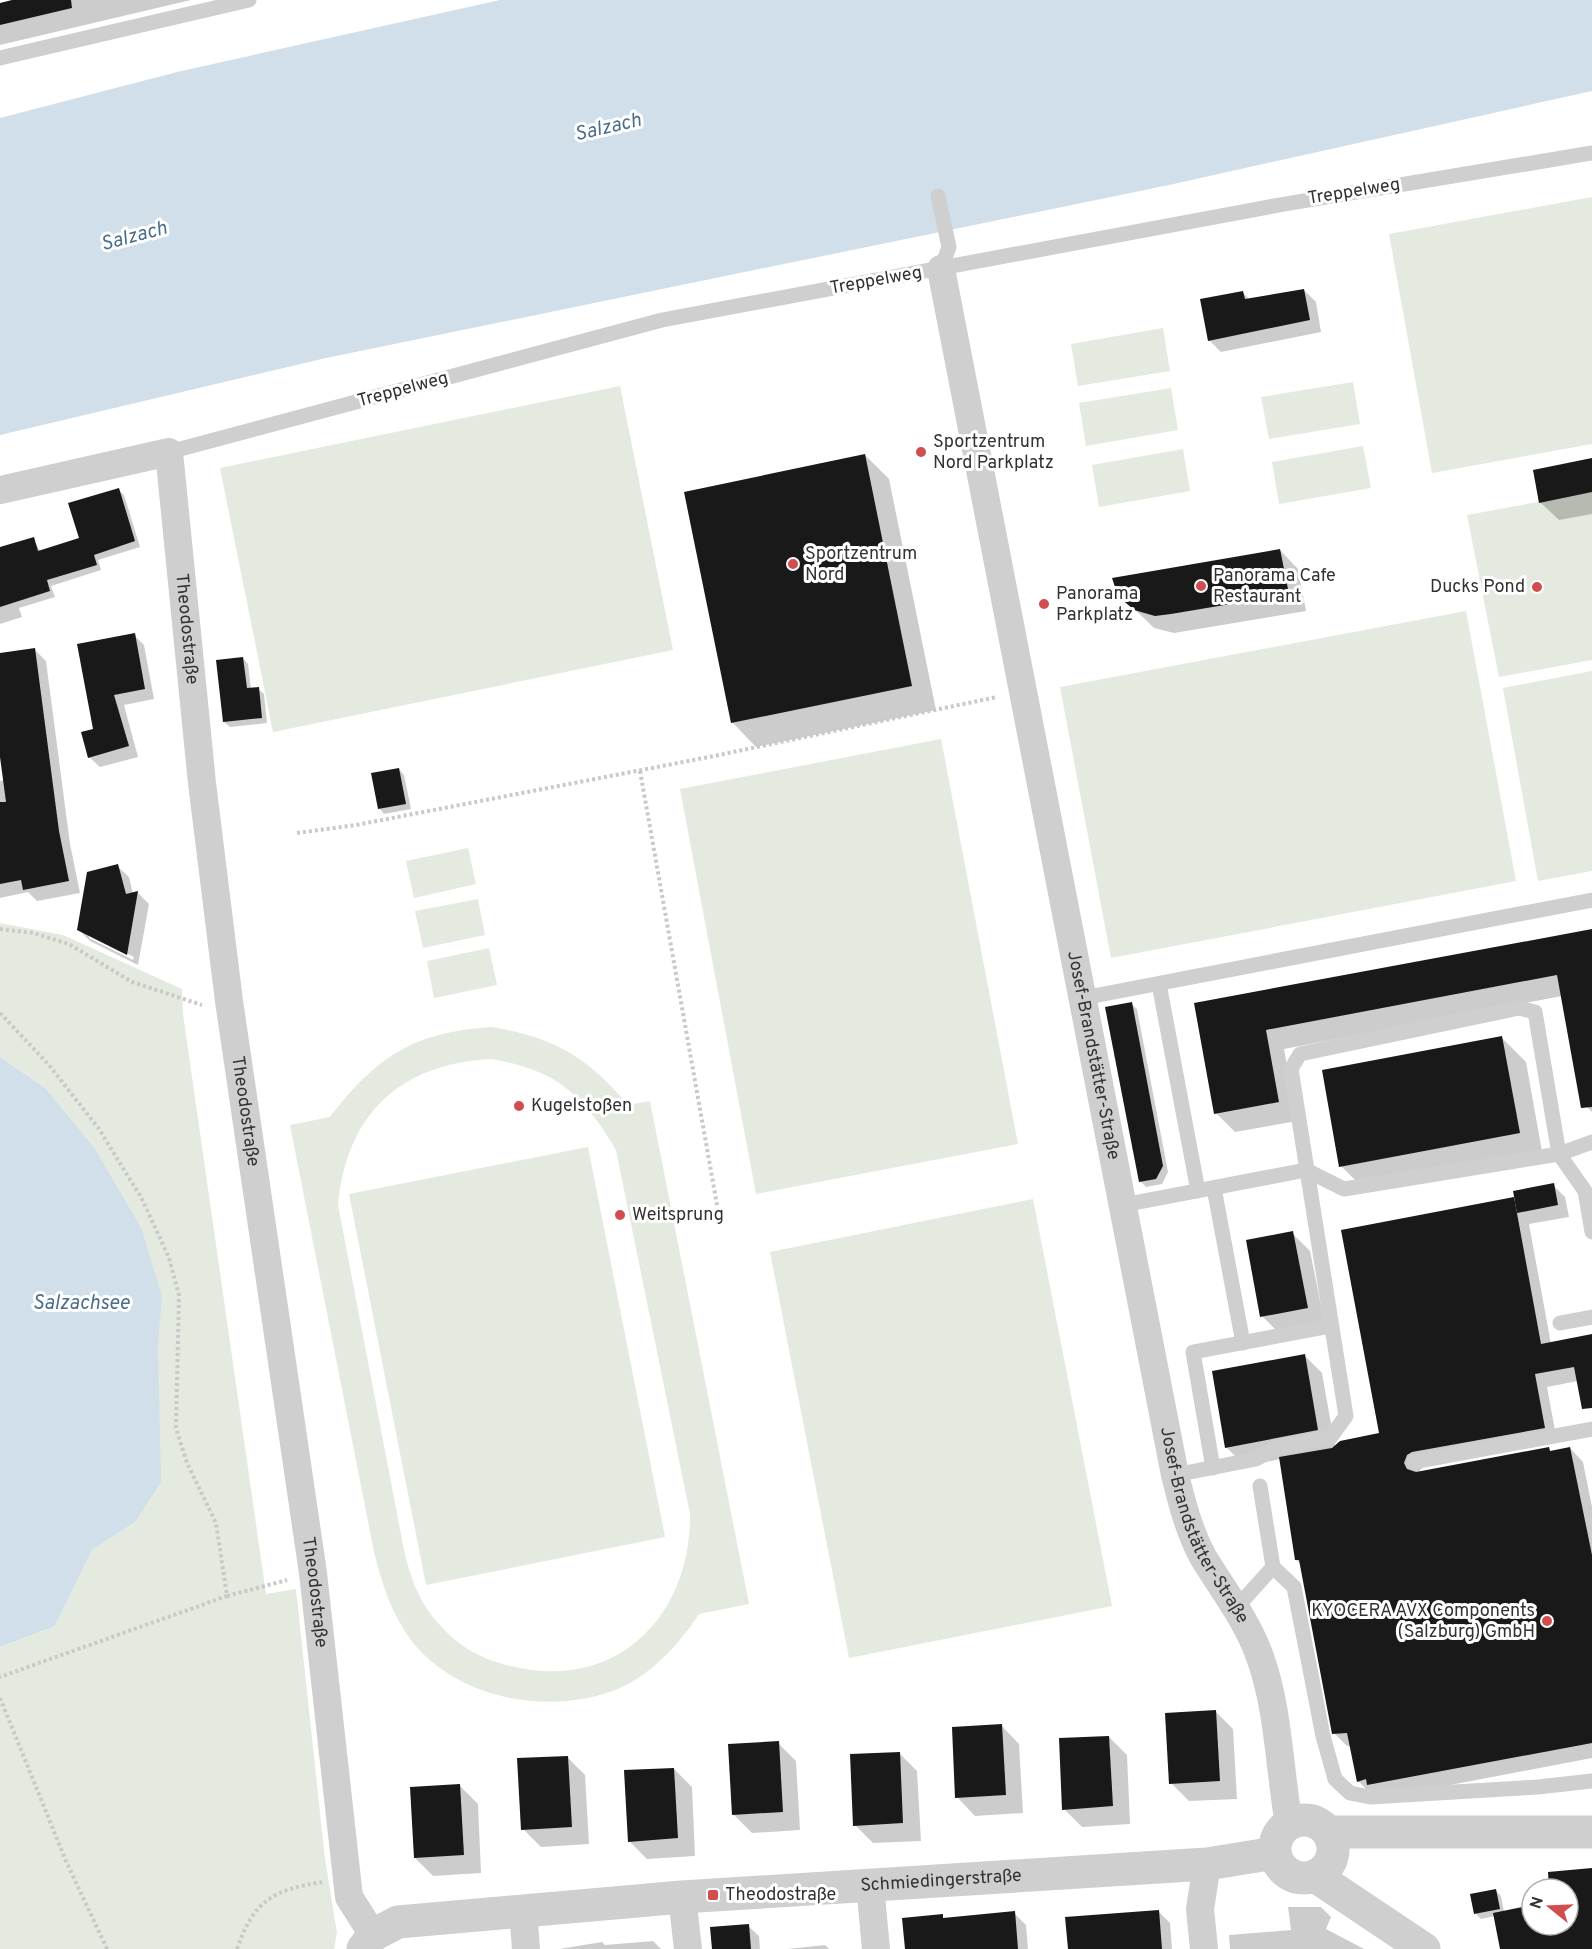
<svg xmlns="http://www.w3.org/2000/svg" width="1592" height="1949" font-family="Overpass,sans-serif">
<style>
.green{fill:#e4eadf;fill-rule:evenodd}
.water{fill:#d1dfea}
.shadow{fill:#0003;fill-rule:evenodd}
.building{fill:#191919}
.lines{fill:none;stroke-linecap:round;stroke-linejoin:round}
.path{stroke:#c9c9c9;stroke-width:4;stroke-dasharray:3 3;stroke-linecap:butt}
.service{stroke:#cfcfcf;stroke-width:15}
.minor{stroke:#cfcfcf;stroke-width:28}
.tertiary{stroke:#cfcfcf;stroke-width:33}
.poi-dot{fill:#d04d50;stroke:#fff;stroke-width:2}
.labels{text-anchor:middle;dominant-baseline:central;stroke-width:6;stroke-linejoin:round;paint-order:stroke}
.street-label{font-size:18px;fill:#323232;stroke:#fff}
.poi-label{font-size:18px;fill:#323232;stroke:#fff;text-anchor:start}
.water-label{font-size:20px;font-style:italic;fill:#496e8b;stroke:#fff}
</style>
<rect width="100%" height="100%" fill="#fff"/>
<g class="green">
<path d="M1592,197V444L1432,473L1389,234Z"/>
<path d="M1163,328L1170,371L1078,386L1071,344Z"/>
<path d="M1353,382L1360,424L1269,439L1261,397Z"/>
<path d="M620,386L673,650L273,732L220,468Z"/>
<path d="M1171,388L1178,430L1086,446L1079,403Z"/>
<path d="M1363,446L1371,488L1279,504L1272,462Z"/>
<path d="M1183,449L1190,491L1099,507L1092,465Z"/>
<path d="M1592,492V660L1499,677L1467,515Z"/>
<path d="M1466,611L1516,881L1111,958L1060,687Z"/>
<path d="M1592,671V871L1538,881L1503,688Z"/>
<path d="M941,739L1018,1144L756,1194L680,789Z"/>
<path d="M468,848L476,884L414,898L406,861Z"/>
<path d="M478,899L485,935L423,948L415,911Z"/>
<path d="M0,923L63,935L182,989L183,1014L266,1594L296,1589L325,1859L337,1933L334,1949H0V1647L55,1626L92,1550L135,1522L162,1296L45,1088L0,1057Z"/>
<path d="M489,948L497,985L434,998L427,961Z"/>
<path d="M492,1027C555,1038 586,1056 628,1105L650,1101L749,1604L699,1614C679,1644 653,1673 620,1688C552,1717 457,1700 411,1640C391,1613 382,1584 374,1552L290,1125L330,1117C377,1056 414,1032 492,1027ZM491,1059C555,1069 584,1095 616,1150L690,1514C691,1612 622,1688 520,1668C487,1662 460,1649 438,1623C418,1601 409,1574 403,1545L338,1205C347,1114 399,1064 491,1059Z"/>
<path d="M588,1147L665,1537L426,1585L349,1194Z"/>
<path d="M1033,1199L1112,1606L849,1658L770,1252Z"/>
</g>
<g class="water">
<path d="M500,0H1592V91L1169,185L326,358L0,435V118L177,72Z"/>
<path d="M0,1057L45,1088L95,1149L141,1228L162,1296L158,1344L161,1482L135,1522L92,1550L55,1626L0,1647Z"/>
</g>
<g class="shadow">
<path d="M17,0H191L0,45V4Z"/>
<path d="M1304,290L1316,302L1321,332L1221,352L1209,340L1243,293L1250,300Z"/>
<path d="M865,455L889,479L936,710L756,747L732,722Z"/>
<path d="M1592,460V514L1559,520L1540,502Z"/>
<path d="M118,489L124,495L140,547L98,560L101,570L51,586L55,597L19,608L22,617L0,624V549L33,539L41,552L81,539Z"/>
<path d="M1280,550L1298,569L1306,611L1174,633L1154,628L1120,595Z"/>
<path d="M134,635L144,645L154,699L124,705L138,757L100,767L89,757L94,730Z"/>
<path d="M34,649L46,661L70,844L80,893L37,901L28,892L0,898V781L5,780L0,750V655Z"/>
<path d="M243,658L248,664L251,689H258L264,694L267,723L230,727L224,722Z"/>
<path d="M399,769L404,775L411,809L384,814L379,808Z"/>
<path d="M117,866L129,877L133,894L138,893L149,904L138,965L90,941L79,930ZM89,934L134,957L133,960L89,938Z"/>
<path d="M1592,930V1112L1588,1108L1562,996L1284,1049L1297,1121L1235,1132L1216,1113L1196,1005Z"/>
<path d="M1131,1004L1137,1009L1168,1172L1162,1184L1146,1187L1140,1181Z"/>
<path d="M1502,1038L1526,1062L1543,1157L1365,1190L1341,1166Z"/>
<path d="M1553,1185L1565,1197L1569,1217L1529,1224L1551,1344L1592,1336V1406L1578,1381L1547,1387L1557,1441L1426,1465L1417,1473L1548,1449L1552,1452L1570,1448L1583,1462L1592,1507V1758L1382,1798L1371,1794L1358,1781L1351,1746H1347L1334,1733L1301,1564L1296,1560L1281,1459L1245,1466L1227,1448L1213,1372L1304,1355L1322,1373L1335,1446L1381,1434L1513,1199L1516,1202Z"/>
<path d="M1292,1233L1310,1251L1325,1325L1280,1334L1262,1316Z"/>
<path d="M1215,1711L1233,1729L1237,1799L1189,1801L1171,1783Z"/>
<path d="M1001,1725L1019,1744L1023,1813L975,1816L957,1797Z"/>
<path d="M1109,1737L1127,1755L1130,1824L1082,1827L1064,1809Z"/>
<path d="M778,1743L796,1761L800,1830L752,1833L734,1815Z"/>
<path d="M899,1753L917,1771L921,1841L873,1843L855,1825Z"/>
<path d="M567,1757L585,1775L589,1844L541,1847L523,1829Z"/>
<path d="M674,1769L692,1787L695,1856L647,1859L629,1841Z"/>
<path d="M460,1786L478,1804L481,1873L433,1876L415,1858Z"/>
<path d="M1592,1870V1949H1502L1495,1916L1481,1919L1475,1913L1496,1891L1501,1896L1504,1912L1532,1925H1568V1889H1551Z"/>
<path d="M1288,1907H1321L1331,1917L1326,1929L1364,1949H1230L1229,1935L1291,1930Z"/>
<path d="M1158,1911L1170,1923L1172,1949H1069Z"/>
<path d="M1014,1913L1026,1925L1028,1949H906L942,1916L945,1919Z"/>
<path d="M748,1926L759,1936L760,1949H713Z"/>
<path d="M653,1941L661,1949H559L602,1942L605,1945Z"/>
<path d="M825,1945L829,1949H787Z"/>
</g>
<g class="building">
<path d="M12,0H71L72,8L0,25V3Z"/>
<path d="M1304,289L1310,320L1208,341L1200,299L1243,291L1245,299Z"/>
<path d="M865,454L912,686L731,723L684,492Z"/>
<path d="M1592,458V492L1539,503L1533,470Z"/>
<path d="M119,488L135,541L94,555L97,565L47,580L50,591L0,607V547L34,537L38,551L79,538L68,503Z"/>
<path d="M1280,549L1289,594L1171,614L1155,616L1134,610L1118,596L1112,578Z"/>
<path d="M135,633L145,689L114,695L129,746L88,758L81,732L93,729L77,644Z"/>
<path d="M35,648L59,831L69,881L23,890L21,880L0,884V802H6L0,757V653Z"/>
<path d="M243,657L247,688L259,687L262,718L223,722L216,660Z"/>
<path d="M399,768L406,804L378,809L371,773Z"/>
<path d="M118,864L126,894L138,891L127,955L77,930L87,872Z"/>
<path d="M1592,929V1107L1581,1108L1557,975L1266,1030L1279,1102L1214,1114L1194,1003Z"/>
<path d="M1132,1002L1163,1166L1156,1179L1139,1182L1105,1007Z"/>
<path d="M1502,1036L1520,1133L1339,1167L1322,1070Z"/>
<path d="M1554,1183L1558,1205L1517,1213L1513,1191Z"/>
<path d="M1514,1197L1541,1344L1592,1334V1408L1582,1409L1574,1367L1535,1374L1545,1428L1412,1452L1407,1455L1404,1463L1407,1469L1416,1472L1549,1447L1550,1451L1570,1447L1592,1555V1743L1367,1785L1366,1779L1357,1782L1347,1733L1332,1734L1299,1560H1295L1279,1457L1332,1448L1340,1441L1379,1433L1341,1230Z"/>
<path d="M1293,1231L1308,1308L1260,1317L1246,1240Z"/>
<path d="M1305,1354L1318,1430L1225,1448L1212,1371Z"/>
<path d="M1216,1710L1220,1781L1169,1784L1165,1713Z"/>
<path d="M1002,1724L1006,1795L955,1798L952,1727Z"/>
<path d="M1109,1736L1113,1806L1062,1810L1059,1738Z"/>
<path d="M779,1741L783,1812L732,1815L728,1744Z"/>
<path d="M900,1752L903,1823L853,1826L850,1754Z"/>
<path d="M568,1756L572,1827L521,1830L517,1758Z"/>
<path d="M674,1768L678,1838L628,1842L624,1770Z"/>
<path d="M460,1784L464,1855L414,1858L410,1787Z"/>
<path d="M1592,1868V1949H1500L1493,1913L1532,1905V1925H1568V1889H1549L1548,1872Z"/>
<path d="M1496,1889L1500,1909L1474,1914L1470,1894Z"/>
<path d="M1159,1910L1162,1949H1068L1065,1917Z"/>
<path d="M1015,1911L1018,1949H905L902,1918L943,1914V1918Z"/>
<path d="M749,1924L751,1949H712L710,1927Z"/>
</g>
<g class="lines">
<g class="path">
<path d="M640,771L717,1205"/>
<path d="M297,833L356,825L709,757L997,697"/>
<path d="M0,929L33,933L69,944L132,982L202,1005"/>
<path d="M0,1013L49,1065L99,1129L142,1199L169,1258L179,1295L176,1428L187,1463L216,1523L227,1596L0,1677"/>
<path d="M227,1596L287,1580"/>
<path d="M0,1698L66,1861L107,1949"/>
<path d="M237,1949C254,1900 273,1890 322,1882"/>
</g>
<g class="service">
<path d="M0,58L249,0"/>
<path d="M938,196L949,247L941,269"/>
<path d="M169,452L662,320L1279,205L1592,153"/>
<path d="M1159,984L1198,1191"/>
<path d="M1083,998L1592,900"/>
<path d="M1214,1188L1243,1343"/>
<path d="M1123,1205L1306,1170L1344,1189L1559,1154L1592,1142"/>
<path d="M1560,1323L1592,1317"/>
<path d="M1414,1462L1592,1429"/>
<path d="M1213,1468L1193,1352L1331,1326"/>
<path d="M1175,1475L1256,1459L1278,1447L1330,1438L1346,1416L1291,1069L1300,1054L1519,1008L1535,1012L1559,1154L1585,1191L1592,1232"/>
<path d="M1260,1486L1273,1567L1294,1587L1323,1736L1335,1779L1350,1793L1370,1797L1538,1787L1592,1781"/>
<path d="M1237,1607L1273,1567"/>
</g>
<g class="minor">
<path id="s1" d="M941,269C1016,671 1098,1072 1175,1475C1182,1503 1189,1531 1203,1557C1223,1590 1247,1620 1260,1657C1279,1710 1279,1768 1289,1824"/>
<path id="s2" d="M0,490L169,452L202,783L229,1001L313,1573L349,1897L373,1935"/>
<path d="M870,1885L876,1949"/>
<path d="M682,1897L688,1949"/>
<path d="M523,1910L526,1949"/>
<path d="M1204,1949L1200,1909L1207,1864"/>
</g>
<g class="tertiary">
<circle cx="1304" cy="1849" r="29"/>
<path d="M1328,1832H1592"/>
<path d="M1315,1876L1424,1949"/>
<path id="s3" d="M363,1949L373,1935L398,1922L682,1897L1207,1864L1275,1853"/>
</g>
</g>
<g class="poi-dot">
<circle cx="921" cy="452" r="6"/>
<circle cx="793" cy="564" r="6"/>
<circle cx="1201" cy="586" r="6"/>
<circle cx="1537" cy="587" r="6"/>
<circle cx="1044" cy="604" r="6"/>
<circle cx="519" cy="1106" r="6"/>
<circle cx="620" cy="1215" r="6"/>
<circle cx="1547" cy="1621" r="6"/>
<rect x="707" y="1889" width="12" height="12" rx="3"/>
</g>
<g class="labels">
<g class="street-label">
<text transform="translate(1354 192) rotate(-9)">Treppelweg</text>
<text transform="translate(876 281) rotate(-10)">Treppelweg</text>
<text transform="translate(403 390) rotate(-15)">Treppelweg</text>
<text stroke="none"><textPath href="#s2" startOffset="351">Theodostraße</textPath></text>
<text stroke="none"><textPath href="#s1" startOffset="801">Josef-Brandstätter-Straße</textPath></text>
<text stroke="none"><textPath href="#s2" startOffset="837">Theodostraße</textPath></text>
<text stroke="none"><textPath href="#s1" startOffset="1286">Josef-Brandstätter-Straße</textPath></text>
<text stroke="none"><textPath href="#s2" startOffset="1323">Theodostraße</textPath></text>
<text stroke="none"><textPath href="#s3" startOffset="590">Schmiedingerstraße</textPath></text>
</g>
<g class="poi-label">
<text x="933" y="442">Sportzentrum<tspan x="933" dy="21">Nord Parkplatz</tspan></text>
<text x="805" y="554">Sportzentrum<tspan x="805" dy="21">Nord</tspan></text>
<text x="1213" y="576">Panorama Cafe<tspan x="1213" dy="21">Restaurant</tspan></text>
<text x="1525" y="587" text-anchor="end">Ducks Pond</text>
<text x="1056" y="594">Panorama<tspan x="1056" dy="21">Parkplatz</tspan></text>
<text x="531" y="1106">Kugelstoßen</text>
<text x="632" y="1215">Weitsprung</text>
<text x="1535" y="1611" text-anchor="end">KYOCERA AVX Components<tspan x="1535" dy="21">(Salzburg) GmbH</tspan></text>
<text x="725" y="1895">Theodostraße</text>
</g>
<g class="water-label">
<text transform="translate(608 128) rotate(-13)">Salzach</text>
<text transform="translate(134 237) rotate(-15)">Salzach</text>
<text x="81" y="1304">Salzachsee</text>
</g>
</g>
<g transform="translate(1550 1907) rotate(288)"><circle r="28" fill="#ffffff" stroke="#adadad" stroke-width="1.5"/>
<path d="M0-4.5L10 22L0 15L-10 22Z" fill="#d04d50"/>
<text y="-9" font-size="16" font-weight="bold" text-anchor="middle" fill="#323232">N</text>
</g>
</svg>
